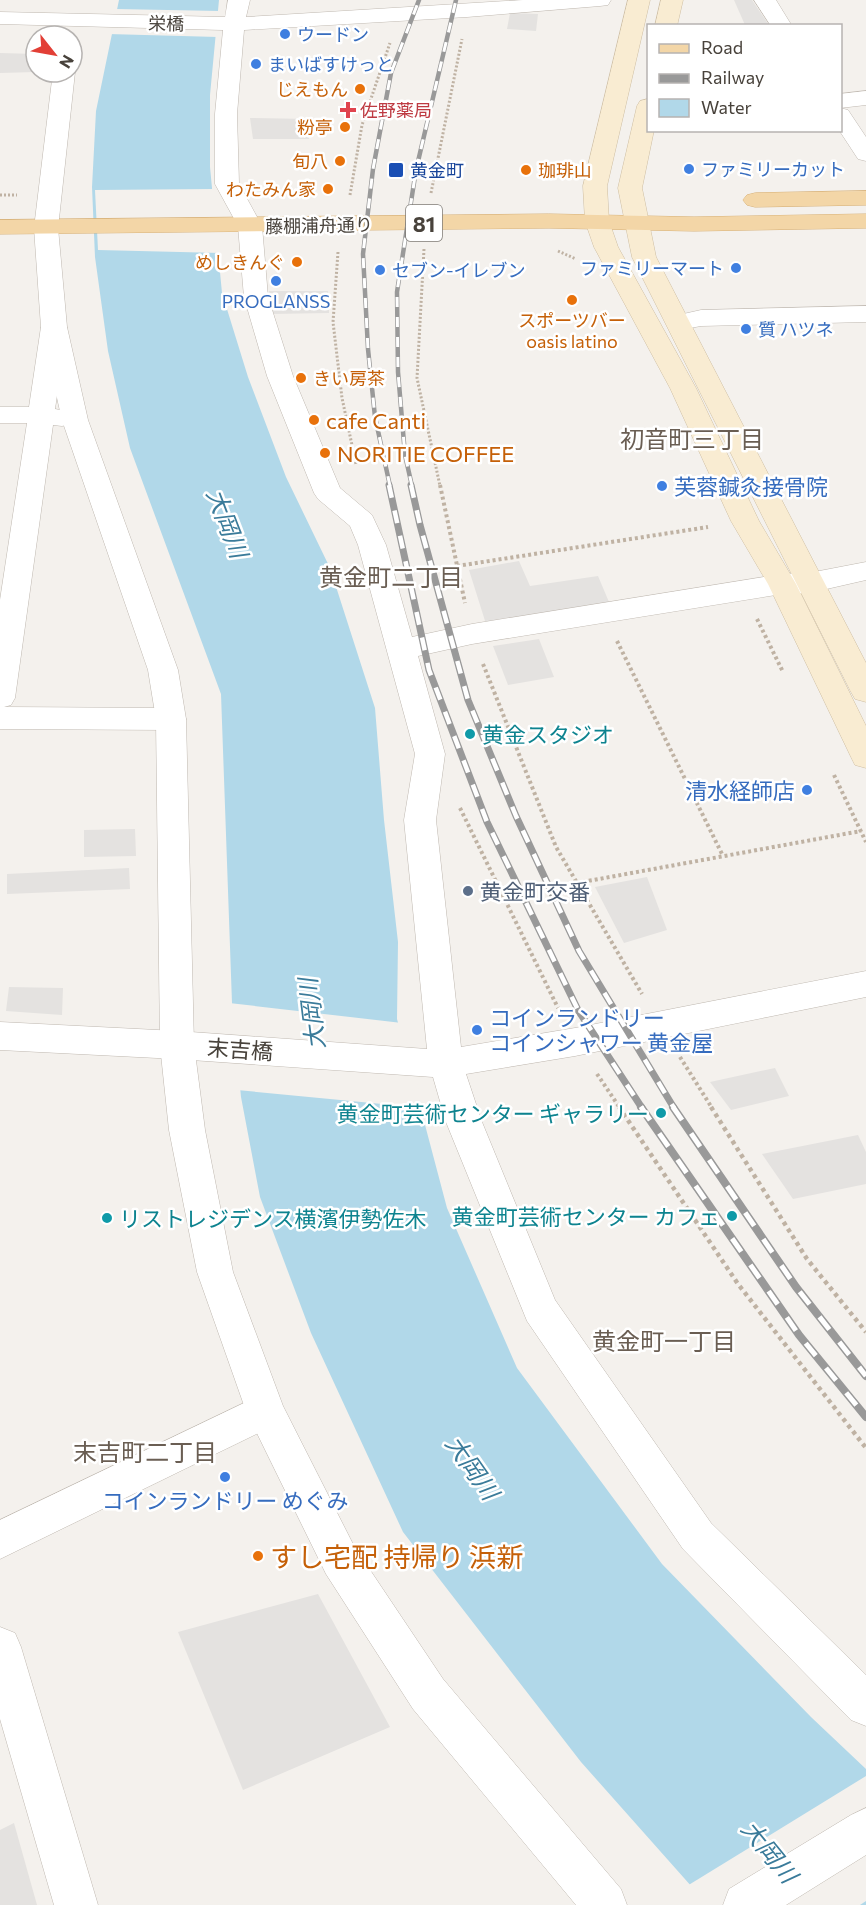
<svg xmlns="http://www.w3.org/2000/svg" width="866" height="1905" font-family="Commissioner,'Noto Sans JP',sans-serif">
<style>
.parking{fill:#e4e2e0}
.water{fill:#b1d8e9}
.pier{fill:#f4f1ed}
.lines{fill:none;stroke-linecap:round;stroke-linejoin:round}
.minor-casing{stroke:#bfb8b0;stroke-width:1}
.tertiary-casing{stroke:#bfb8b0;stroke-width:1}
.secondary-casing{stroke:#cebea2;stroke-width:1}
.primary-casing{stroke:#d7b178;stroke-width:1}
.path-far2{stroke:#bfb2a3;stroke-width:3;stroke-dasharray:2 2;stroke-linecap:butt}
.path-far1{stroke:#bfb2a3;stroke-width:4;stroke-dasharray:3 3;stroke-linecap:butt}
.path{stroke:#bfb2a3;stroke-width:4.5;stroke-dasharray:4 4;stroke-linecap:butt}
.minor{fill:#fff;fill-rule:evenodd}
.tertiary{fill:#fff;fill-rule:evenodd}
.secondary{fill:#f9ecd2;fill-rule:evenodd}
.primary{fill:#f3d6a7;fill-rule:evenodd}
.rail-far2-casing{stroke:#999;stroke-width:4.5}
.rail-far1-casing{stroke:#999;stroke-width:7}
.rail-casing{stroke:#999;stroke-width:8}
.rail-far2{stroke:#fff;stroke-width:3;stroke-dasharray:10;stroke-linecap:butt}
.rail-far1{stroke:#fff;stroke-width:4.5;stroke-dasharray:13;stroke-linecap:butt}
.rail{stroke:#fff;stroke-width:5;stroke-dasharray:16;stroke-linecap:butt}
.shop-dot{fill:#3f7fe0;stroke:#fff;stroke-width:2}
.food-dot{fill:#e8710a;stroke:#fff;stroke-width:2}
.health-dot{fill:#e0444e;stroke:#fff;stroke-width:2}
.transit-dot{fill:#1a4fb4;stroke:#fff;stroke-width:2}
.culture-dot{fill:#0f9aa8;stroke:#fff;stroke-width:2}
.service-dot{fill:#5c6f8a;stroke:#fff;stroke-width:2}
.labels{text-anchor:middle;dominant-baseline:central;stroke-width:5;stroke-linejoin:round;paint-order:stroke}
.far-street-label{font-size:18px;fill:#48423b;stroke:#fff}
.far-shop-label{font-size:18px;fill:#366cbe;stroke:#fff;text-anchor:start}
.far-food-label{font-size:18px;fill:#c56008;stroke:#fff;text-anchor:end}
.far-health-label{font-size:18px;fill:#be3a42;stroke:#fff;text-anchor:start}
.far-transit-label{font-size:18px;fill:#164399;stroke:#fff;text-anchor:start}
.shield{fill:#fff;stroke:#7f7b76;stroke-width:1.5}
.shield-label{font-size:21px;font-weight:bold;fill:#48423b}
.food-label{font-size:22px;fill:#c56008;stroke:#fff;text-anchor:start}
.shop-label{font-size:22px;fill:#366cbe;stroke:#fff;text-anchor:start}
.culture-label{font-size:22px;fill:#0d838f;stroke:#fff;text-anchor:start}
.service-label{font-size:22px;fill:#4e5e75;stroke:#fff;text-anchor:start}
.street-label{font-size:22px;fill:#48423b;stroke:#fff}
.neighbourhood-label{font-size:24px;fill:#6a5e53;stroke:#fff}
.water-label{font-size:24px;font-style:italic;fill:#3a7b9a;stroke:#fff}
.near-food-label{font-size:27px;fill:#c56008;stroke:#fff;text-anchor:start}
</style>
<rect width="100%" height="100%" fill="#f4f1ed"/>
<g class="parking">
<path d="M734,0H752L769,25H745Z"/>
<path d="M510,13L538,14L536,31L507,29Z"/>
<path d="M0,53L36,54V72L0,73Z"/>
<path d="M250,118L309,119V139H253Z"/>
<path d="M269,291H328L329,313L271,314Z"/>
<path d="M519,561L530,586L598,576L609,602L486,624L469,570Z"/>
<path d="M539,639L554,677L508,685L493,646Z"/>
<path d="M135,829L136,856L84,857V830Z"/>
<path d="M129,868L130,889L7,894V874Z"/>
<path d="M647,877L667,930L624,943L595,887Z"/>
<path d="M9,987L63,988L62,1015L6,1011Z"/>
<path d="M775,1068L789,1096L731,1110L710,1082Z"/>
<path d="M858,1135L866,1152V1184L793,1199L762,1154Z"/>
<path d="M318,1594L390,1727L243,1790L178,1632Z"/>
<path d="M14,1823L37,1905H0V1830Z"/>
</g>
<path class="water" d="M119,0H219L210,95V167L222,293L248,377L286,477L330,568L375,708L384,820L398,942L397,1019L447,1208L517,1368L662,1564L811,1717L866,1769V1905H708L581,1762L403,1532L311,1333L260,1197L241,1097L232,1003L221,694L130,448L108,351L95,257L92,187L96,111Z"/>
<g class="pier">
<path d="M115,9L220,11L218,37L108,34Z"/>
<path d="M214,189L221,253L98,250L95,190Z"/>
<path d="M229,1003L402,1023L424,1108L237,1090Z"/>
<path d="M866,1776V1901L860,1905H704L687,1886Z"/>
</g>
<g class="lines">
<g class="minor-casing">
<g id="minor">
<path d="M228,0H250L246,17L523,0H611L608,5L600,6L467,17L244,30L237,114L239,184L262,226L268,297L293,376L340,488L372,515L386,545L412,637L472,624L782,574L809,573L866,562V580L809,593L782,594L472,644L418,656L445,754L436,820L461,1047L575,1028L866,971V997L575,1056L466,1074L482,1122L555,1300L711,1523L866,1675V1726L851,1720L683,1549L527,1321L446,1122L433,1077L177,1059L0,1050V1022L177,1031L427,1049L404,820L415,754L358,545L350,526L318,499L314,493L267,376L244,297L238,226L215,184V114L223,30L0,24V12L225,17Z"/>
<path d="M754,0H776L792,26H771Z"/>
<path d="M72,68L75,72L58,228L55,233L46,235L37,233L34,228L53,72H72Z"/>
<path d="M866,91V105L840,108V94Z"/>
<path d="M840,108L848,110L866,137V161L858,159L839,130Z"/>
<path d="M866,306V322L701,326L679,330L670,327L666,322L670,317L701,310Z"/>
<path d="M54,319L63,322L67,327L55,409L71,412L75,418L71,424L62,426L53,425L15,698L11,705L4,707L171,708L182,711L186,719L182,727L171,730L0,729V600L27,423H0V407H29L41,327L45,322Z"/>
<path d="M265,1393L279,1399L284,1411L279,1423L0,1559V1520Z"/>
<path d="M0,1627L15,1633L21,1647L98,1905H54L0,1719Z"/>
<path d="M866,1808V1855L786,1905H723L729,1889L851,1815Z"/>
</g>
</g>
<g class="tertiary-casing">
<path id="tertiary" d="M46,221L55,223L58,228L67,327L88,420L178,670L186,719L194,1045L205,1130L233,1272L283,1406L354,1546L443,1679L621,1889L627,1905H576L413,1709L326,1574L246,1411L197,1272L169,1130L160,1045L156,719L148,670L62,420L41,327L34,228L37,223Z"/>
</g>
<g class="secondary-casing">
<g id="secondary">
<path d="M628,0H650L607,186L609,221L618,247L696,388L759,521L796,584L866,726V768L855,765L851,757L768,584L731,521L670,388L594,247L585,221L583,186Z"/>
<path d="M661,0H683L677,26H655Z"/>
<path d="M648,99V130H654L642,188L656,257L866,663V702L855,699L851,692L632,257L618,188L637,106L640,101Z"/>
</g>
</g>
<g class="primary-casing">
<g id="primary">
<path d="M866,191V205L755,207L747,205L743,200L747,195L755,193Z"/>
<path d="M549,214L694,217L866,214V228L694,231L549,228L0,234V220Z"/>
</g>
</g>
<g class="path-far2">
<path d="M431,193L462,39"/>
<path d="M0,195H17"/>
<path d="M350,195L362,125L390,43"/>
<path d="M424,249L417,378L440,486"/>
<path d="M558,251L576,259"/>
<path d="M338,252L333,322L342,398L356,464"/>
</g>
<g class="path-far1">
<path d="M440,485L465,603"/>
<path d="M457,566L708,527"/>
<path d="M757,619L783,672"/>
<path d="M617,641L723,856"/>
<path d="M483,664L556,847L642,994"/>
<path d="M834,775L866,842"/>
<path d="M460,808L558,1008"/>
<path d="M577,883L861,831"/>
<path d="M680,1057L712,1108"/>
<path d="M597,1074L620,1108"/>
</g>
<g class="path">
<path d="M619,1107L738,1284L866,1448"/>
<path d="M711,1107L807,1259L866,1332"/>
</g>
<use href="#minor" class="minor"/>
<use href="#tertiary" class="tertiary"/>
<use href="#secondary" class="secondary"/>
<use href="#primary" class="primary"/>
<g class="rail-far2-casing">
<g id="rail-far2">
<path d="M390,486L375,417L368,349L363,254L373,169L391,73L419,0"/>
<path d="M412,486L405,455L398,372L397,292L416,170L456,0"/>
</g>
</g>
<g class="rail-far1-casing">
<g id="rail-far1">
<path d="M389,485L429,670L487,822L578,1010L642,1108"/>
<path d="M411,485L420,525L468,700L516,816L579,951L674,1108"/>
</g>
</g>
<g class="rail-casing">
<g id="rail">
<path d="M641,1107L799,1335L866,1417"/>
<path d="M673,1107L796,1287L866,1376"/>
</g>
</g>
<use href="#rail-far2" class="rail-far2"/>
<use href="#rail-far1" class="rail-far1"/>
<use href="#rail" class="rail"/>
</g>
<g class="shop-dot">
<circle cx="285" cy="34" r="6"/>
<circle cx="256" cy="64" r="6"/>
<circle cx="689" cy="169" r="6"/>
<circle cx="736" cy="268" r="6"/>
<circle cx="380" cy="270" r="6"/>
<circle cx="276" cy="281" r="6"/>
<circle cx="746" cy="329" r="6"/>
<circle cx="662" cy="486" r="6"/>
<circle cx="807" cy="790" r="6"/>
<circle cx="477" cy="1030" r="6"/>
<circle cx="225" cy="1477" r="6"/>
</g>
<g class="food-dot">
<circle cx="360" cy="89" r="6"/>
<circle cx="345" cy="127" r="6"/>
<circle cx="340" cy="161" r="6"/>
<circle cx="526" cy="170" r="6"/>
<circle cx="328" cy="189" r="6"/>
<circle cx="297" cy="262" r="6"/>
<circle cx="572" cy="300" r="6"/>
<circle cx="301" cy="378" r="6"/>
<circle cx="314" cy="420" r="6"/>
<circle cx="325" cy="453" r="6"/>
<circle cx="258" cy="1556" r="6"/>
</g>
<path class="health-dot" d="M345 101h6v6h6v6h-6v6h-6v-6h-6v-6h6z"/>
<rect class="transit-dot" x="388" y="162" width="16" height="16" rx="3"/>
<g class="culture-dot">
<circle cx="470" cy="734" r="6"/>
<circle cx="661" cy="1113" r="6"/>
<circle cx="732" cy="1216" r="6"/>
<circle cx="107" cy="1218" r="6"/>
</g>
<circle class="service-dot" cx="468" cy="891" r="6"/>
<g class="labels">
<g class="far-street-label">
<text transform="translate(166 23) rotate(1)">栄橋</text>
<text transform="translate(319 225) rotate(-1)">藤棚浦舟通り</text>
</g>
<g class="far-shop-label">
<text x="297" y="34">ウードン</text>
<text x="268" y="64">まいばすけっと</text>
<text x="701" y="169">ファミリーカット</text>
<text x="724" y="268" text-anchor="end">ファミリーマート</text>
<text x="392" y="270">セブン-イレブン</text>
<text x="276" y="301" text-anchor="middle">PROGLANSS</text>
<text x="758" y="329">質 ハツネ</text>
</g>
<g class="far-food-label">
<text x="348" y="89">じえもん</text>
<text x="333" y="127">粉亭</text>
<text x="328" y="161">旬八</text>
<text x="538" y="170" text-anchor="start">珈琲山</text>
<text x="316" y="189">わたみん家</text>
<text x="285" y="262">めしきんぐ</text>
<text x="572" y="320" text-anchor="middle">スポーツバー<tspan x="572" dy="21">oasis latino</tspan></text>
<text x="313" y="378" text-anchor="start">きい房茶</text>
</g>
<g class="far-health-label">
<text x="360" y="110">佐野薬局</text>
</g>
<g class="far-transit-label">
<text x="410" y="170">黄金町</text>
</g>
<rect class="shield" x="406" y="205" width="36" height="36" rx="4.5"/>
<g class="shield-label">
<text x="424" y="223">81</text>
</g>
<g class="food-label">
<text x="326" y="420">cafe Canti</text>
<text x="337" y="453">NORITIE COFFEE</text>
</g>
<g class="shop-label">
<text x="674" y="486">芙蓉鍼灸接骨院</text>
<text x="795" y="790" text-anchor="end">清水経師店</text>
<text x="489" y="1017">コインランドリー<tspan x="489" dy="25">コインシャワー 黄金屋</tspan></text>
<text x="225" y="1500" text-anchor="middle">コインランドリー めぐみ</text>
</g>
<g class="culture-label">
<text x="482" y="734">黄金スタジオ</text>
<text x="649" y="1113" text-anchor="end">黄金町芸術センター ギャラリー</text>
<text x="720" y="1216" text-anchor="end">黄金町芸術センター カフェ</text>
<text x="119" y="1218">リストレジデンス横濱伊勢佐木</text>
</g>
<g class="service-label">
<text x="480" y="891">黄金町交番</text>
</g>
<g class="street-label">
<text transform="translate(240 1049) rotate(4)">末吉橋</text>
</g>
<g class="neighbourhood-label">
<text x="692" y="438">初音町三丁目</text>
<text x="391" y="576">黄金町二丁目</text>
<text x="664" y="1340">黄金町一丁目</text>
<text x="145" y="1451">末吉町二丁目</text>
</g>
<g class="water-label">
<text transform="translate(228 523) rotate(69)">大岡川</text>
<text transform="translate(311 1014) rotate(-97)">大岡川</text>
<text transform="translate(473 1467) rotate(55)">大岡川</text>
<text transform="translate(770 1851) rotate(51)">大岡川</text>
</g>
<g class="near-food-label">
<text x="270" y="1556">すし宅配 持帰り 浜新</text>
</g>
</g>
<rect x="647" y="24" width="195" height="108" fill="#ffffff" stroke="#b6b3b1" stroke-width="1.5"/>
<rect x="659" y="44" width="30" height="9" fill="#f3d6a7" stroke="#b6b3b1" stroke-width="1.5"/>
<text x="701" y="54" font-size="18" fill="#48423b">Road</text>
<rect x="659" y="74" width="30" height="9" fill="#999999" stroke="#b6b3b1" stroke-width="1.5"/>
<text x="701" y="84" font-size="18" fill="#48423b">Railway</text>
<rect x="659" y="99" width="30" height="18" fill="#b1d8e9" stroke="#b6b3b1" stroke-width="1.5"/>
<text x="701" y="114" font-size="18" fill="#48423b">Water</text>
<g transform="translate(54 54) rotate(121)"><circle r="28" fill="#ffffff" stroke="#b6b3b1" stroke-width="1.5"/>
<path d="M0-4.5L10 22L0 15L-10 22Z" fill="#e23f36"/>
<text y="-9" font-size="16" font-weight="bold" text-anchor="middle" fill="#48423b">N</text>
</g>
</svg>
